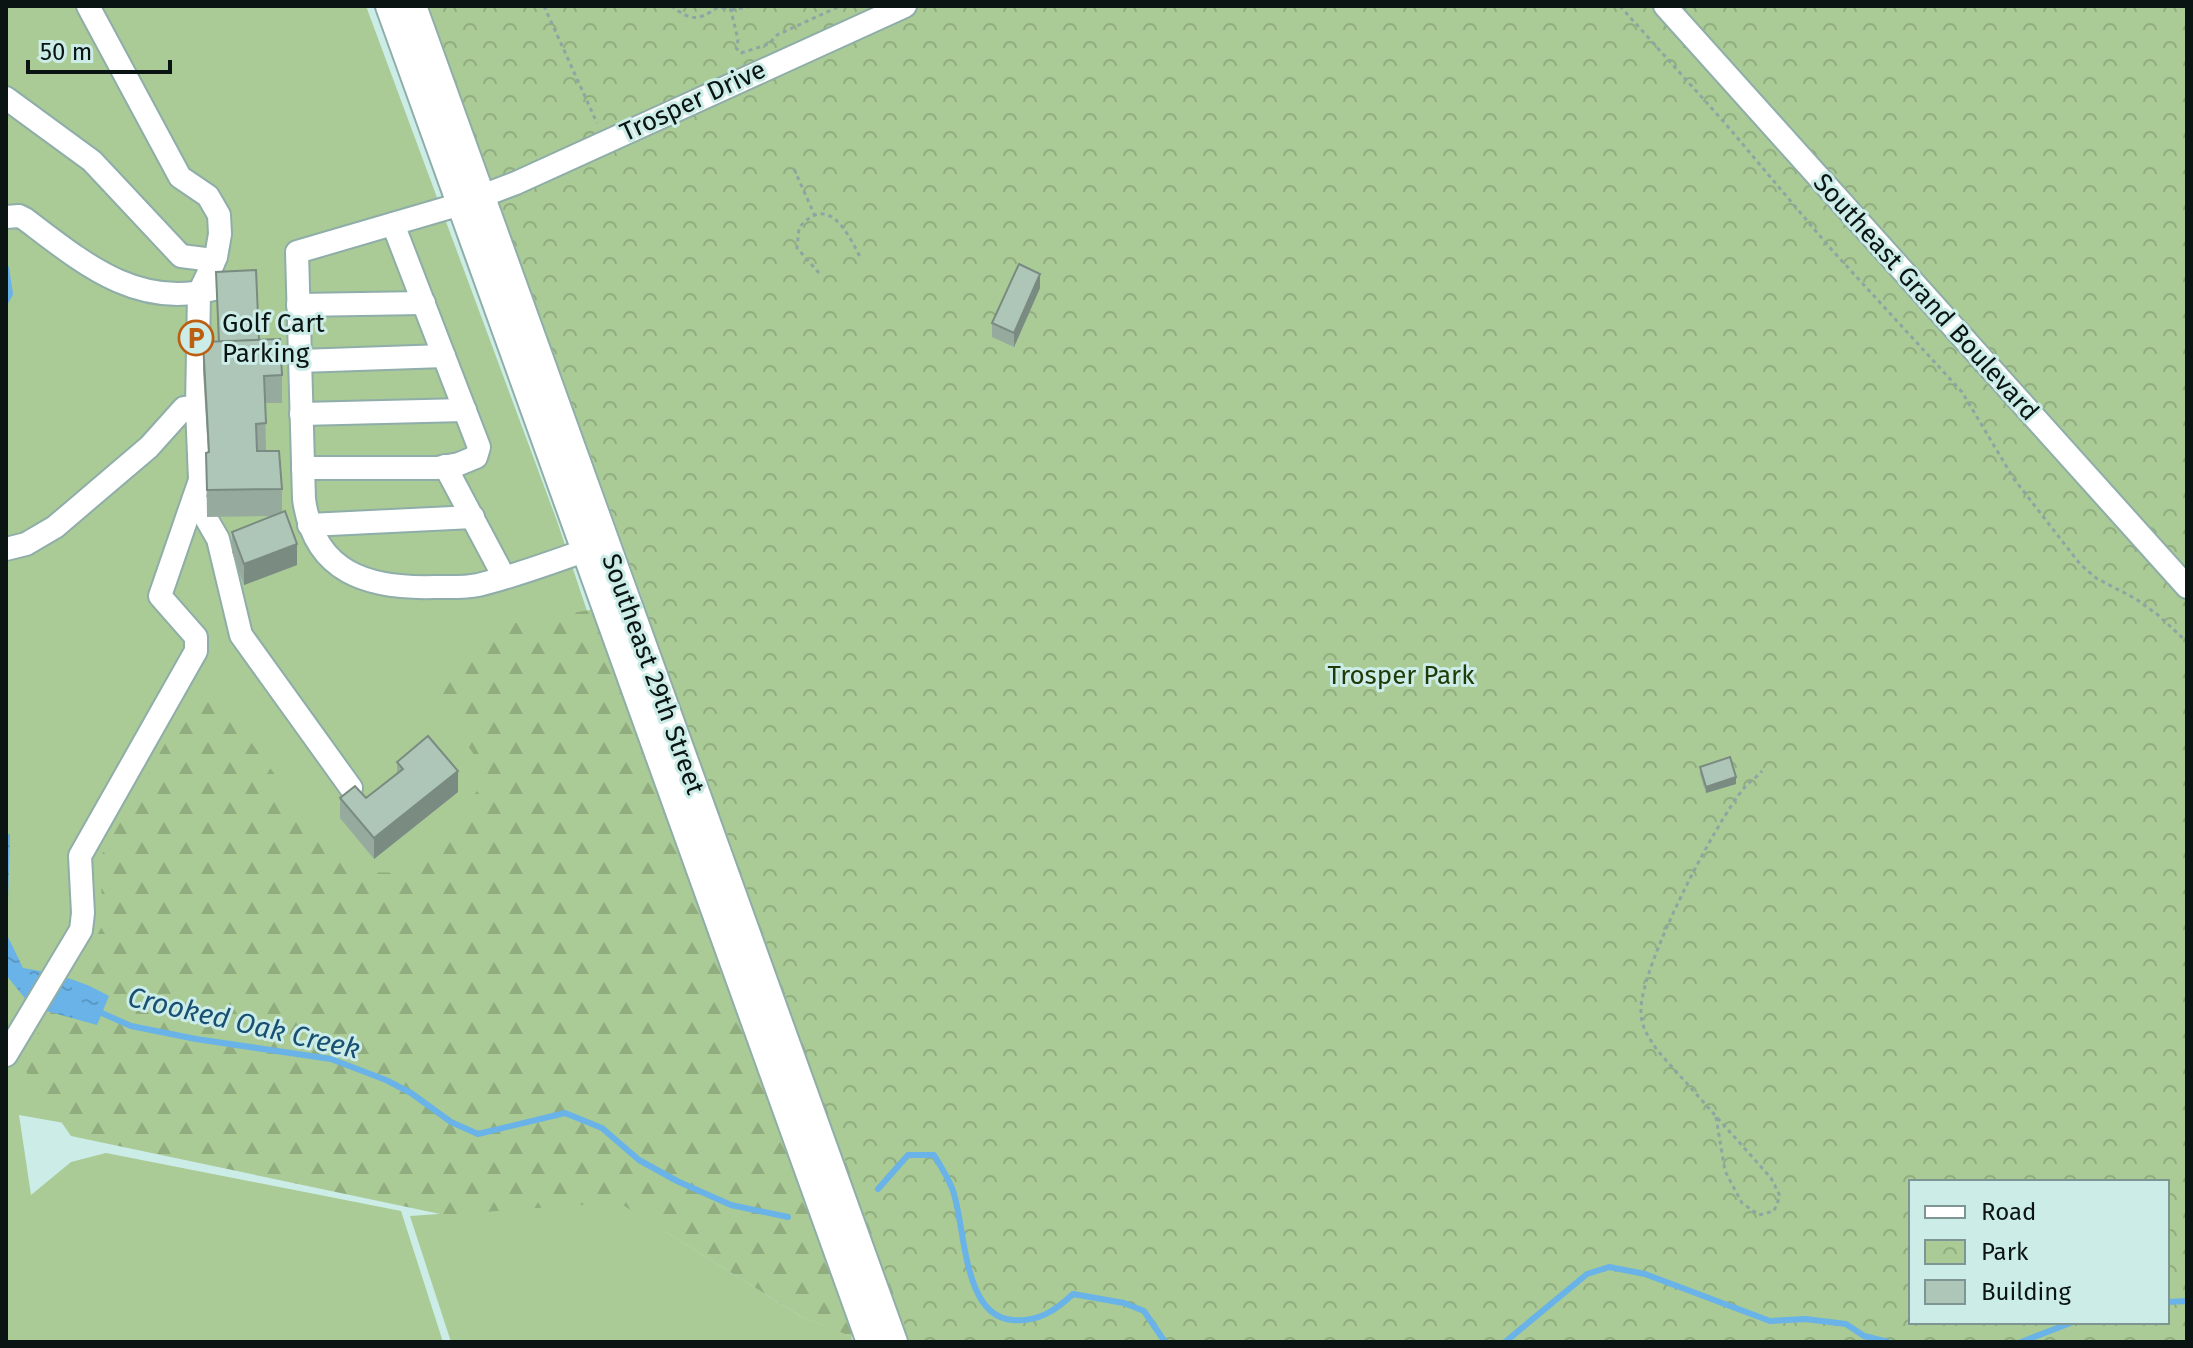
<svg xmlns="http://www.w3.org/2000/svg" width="2193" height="1348" font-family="'Fira Sans',sans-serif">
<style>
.green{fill:#aaca96}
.forest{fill:url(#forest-firs)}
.park{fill:url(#park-crowns);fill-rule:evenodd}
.water{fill:url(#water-ripples)}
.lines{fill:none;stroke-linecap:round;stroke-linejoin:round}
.stream{stroke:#69b3e8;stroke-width:6}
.minor-casing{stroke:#8fada9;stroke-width:26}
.major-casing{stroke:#8fada9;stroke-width:30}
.path{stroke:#8da6a3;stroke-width:3;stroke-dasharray:4 4;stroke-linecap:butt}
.minor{stroke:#fff;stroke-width:22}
.major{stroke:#fff;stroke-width:26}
.wall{fill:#96aa9e}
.shaded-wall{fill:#7a8b81}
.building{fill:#aec6b8;stroke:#7a8b81;stroke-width:2}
.labels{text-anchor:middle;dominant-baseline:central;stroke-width:6;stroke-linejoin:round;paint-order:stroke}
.street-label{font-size:26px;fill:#091413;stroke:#ccece8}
.poi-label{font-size:26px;fill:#091413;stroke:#ccece8;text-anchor:start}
.park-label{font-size:26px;fill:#213b08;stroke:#ccece8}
.water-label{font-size:28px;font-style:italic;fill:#185073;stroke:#ccece8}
</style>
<defs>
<pattern id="forest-firs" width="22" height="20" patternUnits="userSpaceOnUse" patternTransform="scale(2)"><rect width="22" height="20" fill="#aaca96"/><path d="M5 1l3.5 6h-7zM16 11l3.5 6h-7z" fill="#91ad80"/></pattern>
<pattern id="park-crowns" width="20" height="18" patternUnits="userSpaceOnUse" patternTransform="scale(2)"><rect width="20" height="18" fill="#aaca96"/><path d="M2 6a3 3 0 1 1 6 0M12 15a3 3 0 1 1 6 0" fill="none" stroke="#91ad80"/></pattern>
<pattern id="water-ripples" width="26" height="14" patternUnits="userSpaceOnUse" patternTransform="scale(2)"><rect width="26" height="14" fill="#69b3e8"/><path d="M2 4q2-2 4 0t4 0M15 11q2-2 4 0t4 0" fill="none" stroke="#5a99c6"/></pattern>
</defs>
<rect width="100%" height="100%" fill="#ccece8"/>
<path class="green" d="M6,6H366L557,521L645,785L663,1230L802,1317L851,1336L853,1342H451L410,1216L540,1207L19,1115L31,1195L71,1162L106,1153L401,1211L443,1342H6Z"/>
<path class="forest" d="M698,591L2167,1182H1911V1322L1949,1342H865L802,1317L618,1202L445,1215L71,1136L20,1063L103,925L100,858L203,677L346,871L396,873L463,809L489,776L435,699L493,627Z"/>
<path class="park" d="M428,6H2187V1342H911ZM1911,1182H2167V1322H1911Z"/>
<path class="water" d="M10,834L7,935L23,968C55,973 81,980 109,996L97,1025L43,1010L28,1002L6,975V835Z"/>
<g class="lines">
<g class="stream">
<path d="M6,268L10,294L6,301"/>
<path d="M95,1010L131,1026L196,1039L331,1059L386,1080L411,1093L451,1122L478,1134L565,1113L602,1128L639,1160L677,1181L731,1205L788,1217"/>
<path d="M878,1189L908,1155H934C940,1165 947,1176 952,1188C966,1223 961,1317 1013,1320C1038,1322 1055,1311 1073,1294L1124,1303L1144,1311L1165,1342"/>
<path d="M2167,1302L2187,1301"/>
<path d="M1505,1342L1587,1274L1609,1267L1645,1274L1770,1321L1805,1319L1846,1324L1864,1336L1888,1342"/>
<path d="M2021,1342L2073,1322"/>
</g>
<g class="minor-casing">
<g id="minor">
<path d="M88,6L180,177L208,196L219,215L220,234L216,257L199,293L197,407"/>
<path d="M1665,6L2187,587"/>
<path d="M6,98L92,161L181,256L205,259L213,264"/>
<path d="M482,196L516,183L905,6"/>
<path d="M461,204L297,252L304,499C314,573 368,589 435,587C449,587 464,588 478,585C520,575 560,559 601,545"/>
<path d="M6,217L19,216L25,219C82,262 137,310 214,289"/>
<path d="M298,305L424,303"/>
<path d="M300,361L444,356"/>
<path d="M301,414L465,410"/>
<path d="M445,466L504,577"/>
<path d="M303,468H437L459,464L476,457L479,447L393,224"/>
<path d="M195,499L218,539L241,635L351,788"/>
<path d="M309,525L473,517"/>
<path d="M6,549L26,544L55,527L149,447L184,408L197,407L200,480L160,596L196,637V651L80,856L83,913L81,930L6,1055"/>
</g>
</g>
<g class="major-casing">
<g id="major">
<path d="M389,6L870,1342"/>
<path d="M413,6L894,1342"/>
</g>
</g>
<g class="path">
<path d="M544,6L597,123"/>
<path d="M671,6C691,20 697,22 718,7L731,10L738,40L736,48L741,53L769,44L777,35L840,6"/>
<path d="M1620,6L1724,122L1831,249L1962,392L2014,479L2080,564L2096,578L2136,599L2158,615L2187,642"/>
<path d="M731,10L753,6"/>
<path d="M794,169L815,216"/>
<path d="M819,273L797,248L799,228C828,192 848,233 860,257"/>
<path d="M1716,1117L1725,1171L1742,1203L1759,1215L1774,1211L1780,1196L1771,1178L1657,1050C1648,1036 1641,1027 1641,1011C1640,967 1715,823 1744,788C1749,782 1757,777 1762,771"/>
</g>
<use href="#minor" class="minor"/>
<use href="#major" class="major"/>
</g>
<g class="wall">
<path d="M216,272L282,375V403H265L266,450L257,451L282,489V512L297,565L244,585L232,552V532L270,516L207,517L206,453H208L203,370V342H218Z"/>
<path d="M1040,288L1014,347L992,337V323Z"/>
<path d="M397,762L458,792L374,859L340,818V798H366L397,774Z"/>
<path d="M1700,767L1736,784L1706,793L1700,774Z"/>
</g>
<g class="shaded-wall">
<path d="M1040,274V288L1014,347V333Z"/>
<path d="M297,544V565L244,585V564Z"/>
<path d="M458,771V792L374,859V838Z"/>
<path d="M1736,777V784L1706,793V787Z"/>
</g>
<g class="building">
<path d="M1019,264L1040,274L1014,333L992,323Z"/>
<path d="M256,270L259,340L219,342L216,272Z"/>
<path d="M280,339L282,375L264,376L266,423L256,424L257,451H279L282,489L207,490L206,453L209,452L203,342Z"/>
<path d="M285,511L297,544L244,564L232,532Z"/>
<path d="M428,736L458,771L374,838L340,798L355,786L366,798L403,769L397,762Z"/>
<path d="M1730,757L1736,777L1706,787L1700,767Z"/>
</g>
<defs>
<g id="parking-ring" transform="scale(1.8)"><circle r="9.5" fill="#ccece8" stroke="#bc5f10" stroke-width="1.5"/><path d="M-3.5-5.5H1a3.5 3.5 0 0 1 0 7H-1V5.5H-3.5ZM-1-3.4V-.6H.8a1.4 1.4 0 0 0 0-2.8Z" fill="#bc5f10"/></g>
</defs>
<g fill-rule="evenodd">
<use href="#parking-ring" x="196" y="338"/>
</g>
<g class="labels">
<g class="street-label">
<text transform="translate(693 101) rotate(-25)">Trosper Drive</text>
<text transform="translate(1926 297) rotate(48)">Southeast Grand Boulevard</text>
<text transform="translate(653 674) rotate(70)">Southeast 29th Street</text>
</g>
<g class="poi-label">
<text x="222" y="323">Golf Cart<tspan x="222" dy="30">Parking</tspan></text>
</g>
<g class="park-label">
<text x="1401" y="675">Trosper Park</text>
</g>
<g class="water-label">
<text transform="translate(244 1023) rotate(13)">Crooked Oak Creek</text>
</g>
</g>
<rect width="2193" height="1348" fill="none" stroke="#091413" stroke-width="16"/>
<rect x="1909" y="1180" width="260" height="144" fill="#ccece8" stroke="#7e9693" stroke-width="2"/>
<rect x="1925" y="1206" width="40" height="12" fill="#ffffff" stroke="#7e9693" stroke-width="2"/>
<text x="1981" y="1220" font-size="24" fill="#091413">Road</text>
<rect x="1925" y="1240" width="40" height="24" fill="url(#park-crowns)" stroke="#7e9693" stroke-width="2"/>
<text x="1981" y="1260" font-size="24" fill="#091413">Park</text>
<rect x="1925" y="1280" width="40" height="24" fill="#aec6b8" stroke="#7e9693" stroke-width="2"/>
<text x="1981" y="1300" font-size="24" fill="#091413">Building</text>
<path d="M28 60v12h142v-12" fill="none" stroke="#091413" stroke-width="4"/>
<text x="40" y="60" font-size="24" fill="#091413" stroke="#ccece8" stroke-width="6" paint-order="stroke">50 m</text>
</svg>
